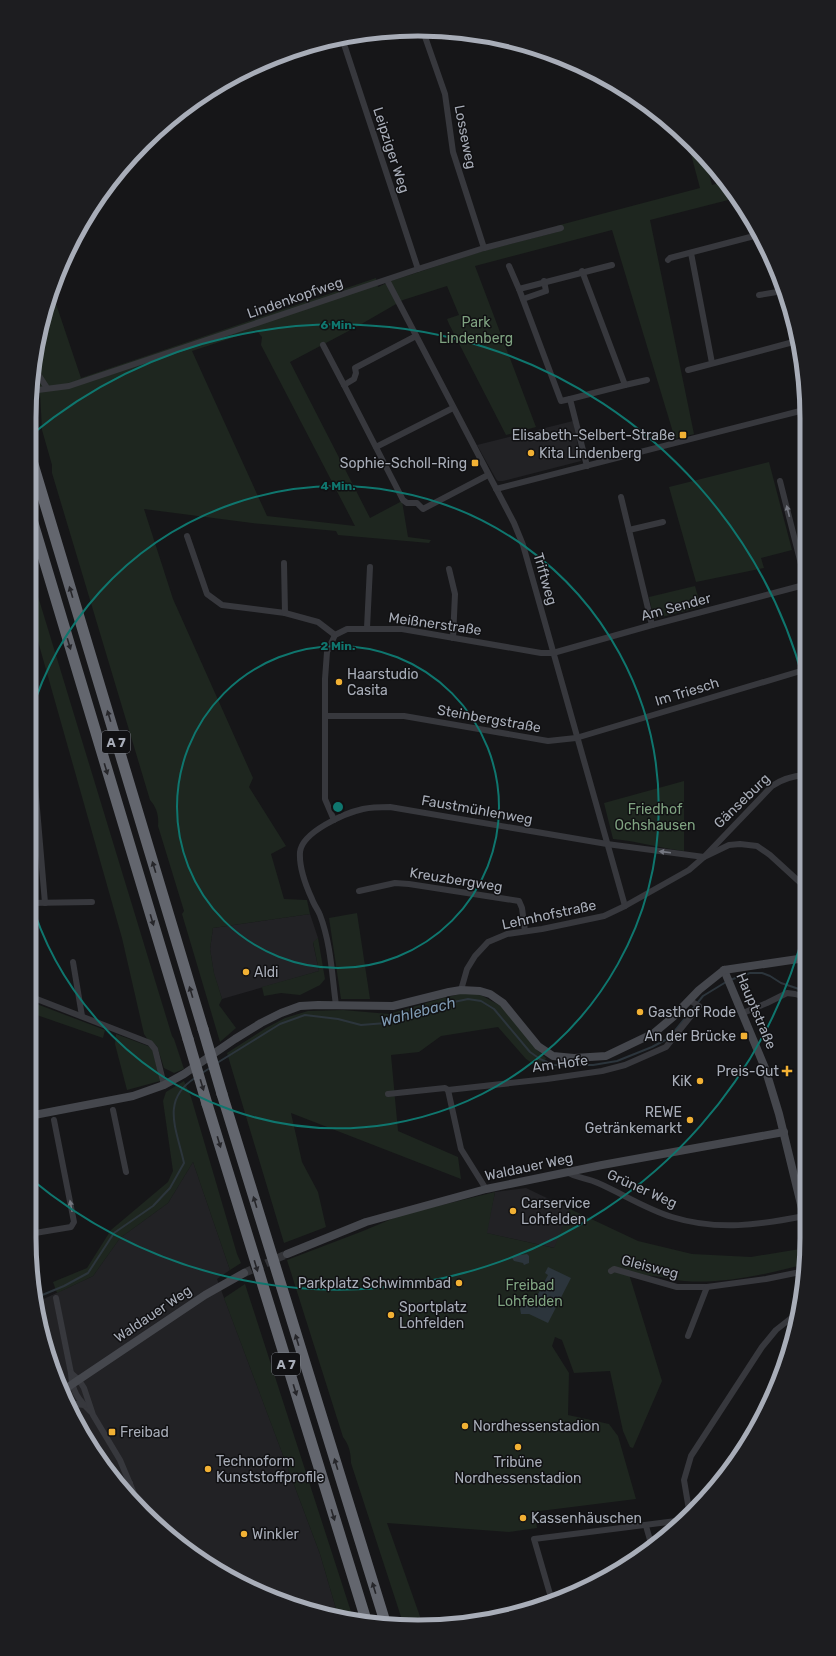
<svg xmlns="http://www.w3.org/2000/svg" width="836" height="1656" font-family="Rubik,sans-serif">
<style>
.built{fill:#222225}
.green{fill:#1e261f;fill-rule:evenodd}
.water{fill:#2c353c}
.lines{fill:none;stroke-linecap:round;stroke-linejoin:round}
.stream{stroke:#2c353c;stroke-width:2}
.secondary-tunnel{stroke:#333438;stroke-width:8;stroke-dasharray:8 4;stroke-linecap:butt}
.street{stroke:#37383d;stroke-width:6}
.secondary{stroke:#45474d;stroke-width:8}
.highway{stroke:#63666e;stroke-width:11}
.highway-bridge{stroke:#63666e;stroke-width:11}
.oneway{fill:#757881}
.oneway2{fill:#26262a}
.ring{fill:none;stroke:#0f766e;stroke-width:2}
.poi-dot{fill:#f2b134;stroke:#111113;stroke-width:1.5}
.labels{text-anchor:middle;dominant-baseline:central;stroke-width:3;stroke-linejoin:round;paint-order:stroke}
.shield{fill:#111113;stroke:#7b7e86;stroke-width:1}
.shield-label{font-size:13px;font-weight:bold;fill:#a8adb8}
.street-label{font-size:14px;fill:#a8adb8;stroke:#111113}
.park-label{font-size:14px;fill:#7fa381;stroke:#111113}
.poi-label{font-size:14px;fill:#a8adb8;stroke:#111113;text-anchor:start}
.water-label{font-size:15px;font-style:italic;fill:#7f9bb3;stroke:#111113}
.rim{fill:none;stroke:#a8adb8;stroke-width:5}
.centre{fill:#0f766e;stroke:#111113;stroke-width:2}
.ring-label{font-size:12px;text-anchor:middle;font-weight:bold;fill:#0f766e;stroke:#111113;stroke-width:3;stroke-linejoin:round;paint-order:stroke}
</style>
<rect width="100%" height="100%" fill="#161618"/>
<g class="built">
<path d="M573,421L581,461L503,481H498L496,479L477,445Z"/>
<path d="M310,914L318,938L313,943L319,971L222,999L214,974L210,949L213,928Z"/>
<path d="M193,1162L230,1270L217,1279L320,1554L339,1619L269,1597L202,1562L161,1530L110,1475L81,1432L50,1363L36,1314L35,1303L93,1276L120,1238L168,1203Z"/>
<path d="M526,1188L570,1209L555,1248L486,1233L495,1192Z"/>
</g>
<g class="green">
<path d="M688,143L705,160L712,185L727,181L736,198L650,220L694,434L675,439L612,230L475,266L536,427L506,435L449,324L447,319L459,315L447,286L403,300L358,326L290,362L370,518L402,501L408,537L431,540L429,543L338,535L336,531L252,523L144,509L173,599L253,778L249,787L286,846L271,854L284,899L307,900L310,914L213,928L210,949L214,973L222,999L219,1005L236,1028L220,1042L182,914L184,911L158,826C159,816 157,808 150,800L52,473V465L42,430L40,393L32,377L42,318L52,292L81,378L376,278L378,287L391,281L483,251L557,232L556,226L700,188ZM256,330L262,337L261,345L355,526L267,516L192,351Z"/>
<path d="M769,462L792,550L761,558L764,568L696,582L669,487Z"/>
<path d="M30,570L172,1036L174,1039L184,1069L174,1073L164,1068L157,1046L148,1040L144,1034L122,938L30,613Z"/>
<path d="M695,586L701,607L654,619L649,597Z"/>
<path d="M684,781V851C660,848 637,841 613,839L604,803Z"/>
<path d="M357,913L370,999H341L329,918Z"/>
<path d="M318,938L325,979L320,985L300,995L281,993L264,996L262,987L319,971L313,942Z"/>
<path d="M477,993L503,1007L535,1048L546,1058L541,1069L526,1059L498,1027L441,1036L419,1052L391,1055L398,1131L458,1157L461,1179L291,1113L302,1162L318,1192L326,1227L284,1243L227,1053L266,1028L285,1018L308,1011L343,1010L389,1014L443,998L460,994Z"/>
<path d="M34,1003L105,1030L103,1038L31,1013Z"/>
<path d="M116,1034L148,1046L153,1050L160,1081L127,1090L115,1044Z"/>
<path d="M184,1081L191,1097L237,1254L241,1263L230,1270L193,1162L168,1203L120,1238L93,1276L57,1293L53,1282L87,1268L111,1230L168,1182L173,1171L163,1101L166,1092Z"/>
<path d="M495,1192L487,1233L554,1248L570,1209L638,1241L692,1254L751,1257L806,1248V1264C767,1274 725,1284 684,1281C674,1280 664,1277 654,1276C645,1275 638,1277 629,1274L662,1381L633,1448L630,1447L623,1431L610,1371L574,1373L562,1340L555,1337L552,1346L569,1373L568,1415L609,1424L618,1436L636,1499L532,1512L534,1522H536L537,1528L509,1532L387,1523L423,1625L404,1626L351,1463C351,1453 349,1445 343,1437L287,1260L363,1231L401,1215Z"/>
<path d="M245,1284L354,1621L339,1619L320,1554L224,1298Z"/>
</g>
<g class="water">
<path d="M519,1254L520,1255L527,1254L529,1256V1263L524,1265L523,1263L514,1261L512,1258L513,1256Z"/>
<path d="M548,1267L571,1278L548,1323L529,1314H521L519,1302L536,1298L548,1275L545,1273Z"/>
</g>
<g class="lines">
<g class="stream">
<path d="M730,980L750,973H762L770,976L781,983L805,991"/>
<path d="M217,1063L280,1024L305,1015L338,1019L361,1025L386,1023L454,1002L468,999L481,1001L494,1009L530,1052L540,1059L554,1065H593L617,1061L652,1047L669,1038L703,996L726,982"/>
<path d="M202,1073L210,1068"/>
<path d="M35,1298L64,1286L88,1273L114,1233L153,1206L170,1188L184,1163C177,1130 160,1100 195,1078"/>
</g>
<path class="secondary-tunnel" d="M244,1273L287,1254"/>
<g class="street">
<path d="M423,31L445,94L453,152L484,248"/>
<path d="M342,38L418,269"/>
<path d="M691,253L712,363"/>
<path d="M668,260L670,258L758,235"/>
<path d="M509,266L519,289"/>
<path d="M387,280L514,523L523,545L625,906"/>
<path d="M759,295L783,291"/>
<path d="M523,299L546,291L544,281"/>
<path d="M416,336L355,368L356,373L354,379L344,385L403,500L407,503H417L423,509L488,475"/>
<path d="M323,345L344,385"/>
<path d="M34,368L47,388"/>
<path d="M688,370L797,341"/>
<path d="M625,385L647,380"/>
<path d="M30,391L69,386L418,269L484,248L561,228"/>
<path d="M570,399L625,385L582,271"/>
<path d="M376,447L453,408"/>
<path d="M587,466L570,399L561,401L519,289L612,265"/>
<path d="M780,481L804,576"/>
<path d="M496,489L804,410"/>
<path d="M621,497L652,625"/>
<path d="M629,530L663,522"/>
<path d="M187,536L207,594L222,605L285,613L318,622L335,635"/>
<path d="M284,563L285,613"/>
<path d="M449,569L455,594L453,638"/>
<path d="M367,628L370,567"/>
<path d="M325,716H404L548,741L576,738L804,670"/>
<path d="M29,758L35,785L45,903"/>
<path d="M334,820L325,799V679L327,652L335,635L347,629H402L541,653H553L652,625L804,585"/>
<path d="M359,891L395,883L409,884L519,901L522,908L525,931"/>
<path d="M29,903L92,902"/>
<path d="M73,962L82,1016"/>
<path d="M461,990L467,969L475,956L488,942L507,934L542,929L604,916L625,906L689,870L704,857L772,786C782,779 792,776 805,775"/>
<path d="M29,996L150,1043L155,1049L164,1085"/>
<path d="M336,1005C332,976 331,944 320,915C318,910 314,905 312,899C306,886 299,867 300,852C302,832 345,813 363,809C372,807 381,807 390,807L607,844L704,857L729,845L740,844L757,846L770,855L805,887"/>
<path d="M743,1013L767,1003L787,993L795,994L805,997"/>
<path d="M448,1090L461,1149L486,1189"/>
<path d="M388,1094L445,1088L448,1090L547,1079L602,1071L625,1065L666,1047L699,1006L689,1000"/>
<path d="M113,1110L126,1172"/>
<path d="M567,1172C576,1178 588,1178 598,1183C623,1194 646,1209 672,1217C717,1231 760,1225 804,1216"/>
<path d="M799,1191L806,1189"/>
<path d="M29,1234L71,1227L74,1222L54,1120"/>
<path d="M611,1271L614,1269L677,1287H707L766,1279L805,1271"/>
<path d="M56,1298L71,1373C72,1392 78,1399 91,1412"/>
<path d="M688,1336L707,1287"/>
<path d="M71,1373L79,1380L84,1388L93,1415L120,1460L140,1508"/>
<path d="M68,1403L84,1405"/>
<path d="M122,1488L130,1483"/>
<path d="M690,1516L684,1480L691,1456L762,1347L776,1330L790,1319"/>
<path d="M646,1526L652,1547"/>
<path d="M552,1601L534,1539L684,1520"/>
</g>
<g class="secondary">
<path d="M724,970L765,1068L779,1114L806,1225"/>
<path d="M29,1116L133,1096L164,1085L184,1074L235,1039L261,1023L281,1013L300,1006L318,1005L393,1006L449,992L461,990L480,991L490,994L503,1003L538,1046L553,1056L574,1058L606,1056L654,1033L673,1017L699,990L724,970L805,958"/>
<path d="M287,1254L366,1222L486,1189L602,1165L784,1132"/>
<path d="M62,1391L205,1295L244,1273"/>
</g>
<g class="highway">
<path d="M30,454L203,1029"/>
<path d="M30,513L188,1039"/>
<path d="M222,1094L386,1625"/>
<path d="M207,1104L367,1623"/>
</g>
<g class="highway-bridge">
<path d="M203,1029L222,1094"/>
<path d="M188,1039L207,1104"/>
</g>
</g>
<defs><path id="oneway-solid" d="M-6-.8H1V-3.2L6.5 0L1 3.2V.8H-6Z"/></defs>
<g class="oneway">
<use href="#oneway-solid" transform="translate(788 511) rotate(-104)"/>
<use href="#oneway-solid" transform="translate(665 852) rotate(-173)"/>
<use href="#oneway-solid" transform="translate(71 1206) rotate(-101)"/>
</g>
<g class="oneway2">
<use href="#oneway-solid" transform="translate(71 592) rotate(-107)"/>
<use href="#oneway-solid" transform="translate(69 644) rotate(73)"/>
<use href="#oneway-solid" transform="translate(109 716) rotate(-107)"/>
<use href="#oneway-solid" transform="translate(106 769) rotate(73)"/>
<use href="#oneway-solid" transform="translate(154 867) rotate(-107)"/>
<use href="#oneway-solid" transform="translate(152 920) rotate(73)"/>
<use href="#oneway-solid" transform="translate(191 992) rotate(-107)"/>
<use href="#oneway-solid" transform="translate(202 1085) rotate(73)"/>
<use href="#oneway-solid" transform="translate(219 1142) rotate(73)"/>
<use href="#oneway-solid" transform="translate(255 1202) rotate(-107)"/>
<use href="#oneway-solid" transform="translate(256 1266) rotate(73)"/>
<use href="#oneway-solid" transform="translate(297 1340) rotate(-107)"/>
<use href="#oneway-solid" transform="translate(295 1390) rotate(73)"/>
<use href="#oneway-solid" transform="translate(336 1464) rotate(-107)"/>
<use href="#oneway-solid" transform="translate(333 1515) rotate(73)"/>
<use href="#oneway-solid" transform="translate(374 1588) rotate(-107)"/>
</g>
<g class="ring">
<circle cx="338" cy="807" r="161"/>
<path d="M30 716A321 321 0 1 1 29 895"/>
<path d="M805 928A482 482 0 0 1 31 1179M31 435A482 482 0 0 1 804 682"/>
</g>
<g class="poi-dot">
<rect x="679" y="431" width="8" height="8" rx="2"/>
<circle cx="531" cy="453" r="4"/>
<rect x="471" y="459" width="8" height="8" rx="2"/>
<circle cx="339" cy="682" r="4"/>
<circle cx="246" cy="972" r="4"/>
<circle cx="640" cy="1012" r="4"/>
<rect x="740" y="1032" width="8" height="8" rx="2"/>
<path d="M785 1065h4v4h4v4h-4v4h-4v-4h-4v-4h4z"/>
<circle cx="700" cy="1081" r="4"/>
<circle cx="690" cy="1120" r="4"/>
<circle cx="513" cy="1211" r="4"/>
<circle cx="459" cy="1283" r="4"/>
<circle cx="391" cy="1315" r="4"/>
<circle cx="465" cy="1426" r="4"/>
<rect x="108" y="1428" width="8" height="8" rx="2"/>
<circle cx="518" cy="1447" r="4"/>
<circle cx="208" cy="1469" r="4"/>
<circle cx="523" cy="1518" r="4"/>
<circle cx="244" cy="1534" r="4"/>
</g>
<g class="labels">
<g class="shield">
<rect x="102" y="731" width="28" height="22" rx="3"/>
<rect x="272" y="1353" width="28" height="22" rx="3"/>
</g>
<g class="shield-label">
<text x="116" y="742">A 7</text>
<text x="286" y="1364">A 7</text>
</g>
<g class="street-label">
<text transform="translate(465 137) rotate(79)">Losseweg</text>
<text transform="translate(391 150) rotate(72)">Leipziger Weg</text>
<text transform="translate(295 298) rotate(-19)">Lindenkopfweg</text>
<text transform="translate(545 579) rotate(74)">Triftweg</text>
<text transform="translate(676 607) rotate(-15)">Am Sender</text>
<text transform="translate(435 624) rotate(8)">Meißnerstraße</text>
<text transform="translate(687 692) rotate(-17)">Im Triesch</text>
<text transform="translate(489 719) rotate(10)">Steinbergstraße</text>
<text transform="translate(742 801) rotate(-44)">Gänseburg</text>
<text transform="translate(477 810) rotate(10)">Faustmühlenweg</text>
<text transform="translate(456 880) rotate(9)">Kreuzbergweg</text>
<text transform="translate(549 915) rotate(-12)">Lehnhofstraße</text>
<text transform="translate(756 1011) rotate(67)">Hauptstraße</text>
<text transform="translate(560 1064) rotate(-8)">Am Hofe</text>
<text transform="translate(529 1167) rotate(-12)">Waldauer Weg</text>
<text transform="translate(642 1189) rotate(24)">Grüner Weg</text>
<text transform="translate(650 1267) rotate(14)">Gleisweg</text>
<text transform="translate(153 1314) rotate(-34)">Waldauer Weg</text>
</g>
<g class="park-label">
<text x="476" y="322">Park<tspan x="476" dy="16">Lindenberg</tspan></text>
<text x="655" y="809">Friedhof<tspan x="655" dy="16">Ochshausen</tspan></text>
<text x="530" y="1285">Freibad<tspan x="530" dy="16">Lohfelden</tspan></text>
</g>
<g class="poi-label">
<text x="675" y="435" text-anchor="end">Elisabeth-Selbert-Straße</text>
<text x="539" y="453">Kita Lindenberg</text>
<text x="467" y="463" text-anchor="end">Sophie-Scholl-Ring</text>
<text x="347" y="674">Haarstudio<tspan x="347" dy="16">Casita</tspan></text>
<text x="254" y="972">Aldi</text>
<text x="648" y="1012">Gasthof Rode</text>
<text x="736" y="1036" text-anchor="end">An der Brücke</text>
<text x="779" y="1071" text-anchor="end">Preis-Gut</text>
<text x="692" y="1081" text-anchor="end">KiK</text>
<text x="682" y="1112" text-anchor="end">REWE<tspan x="682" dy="16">Getränkemarkt</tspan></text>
<text x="521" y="1203">Carservice<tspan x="521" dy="16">Lohfelden</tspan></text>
<text x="451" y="1283" text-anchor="end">Parkplatz Schwimmbad</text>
<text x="399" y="1307">Sportplatz<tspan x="399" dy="16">Lohfelden</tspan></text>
<text x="473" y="1426">Nordhessenstadion</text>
<text x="120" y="1432">Freibad</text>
<text x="216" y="1461">Technoform<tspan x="216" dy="16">Kunststoffprofile</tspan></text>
<text x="518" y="1462" text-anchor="middle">Tribüne<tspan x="518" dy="16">Nordhessenstadion</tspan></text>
<text x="531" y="1518">Kassenhäuschen</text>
<text x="252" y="1534">Winkler</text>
</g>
<g class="water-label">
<text transform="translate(418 1012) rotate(-15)">Wahlebach</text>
</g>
</g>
<path d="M0 0H836V1656H0ZM418 36H418A382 382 0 0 1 800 418V1238A382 382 0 0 1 418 1620H418A382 382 0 0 1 36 1238V418A382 382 0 0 1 418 36Z" fill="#1d1d20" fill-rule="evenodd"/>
<path class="rim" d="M418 36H418A382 382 0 0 1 800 418V1238A382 382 0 0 1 418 1620H418A382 382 0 0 1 36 1238V418A382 382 0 0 1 418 36Z"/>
<circle cx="338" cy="807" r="6" class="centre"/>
<g class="ring-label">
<text x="338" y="329">6 Min.</text>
<text x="338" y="490">4 Min.</text>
<text x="338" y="650">2 Min.</text>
</g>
</svg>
